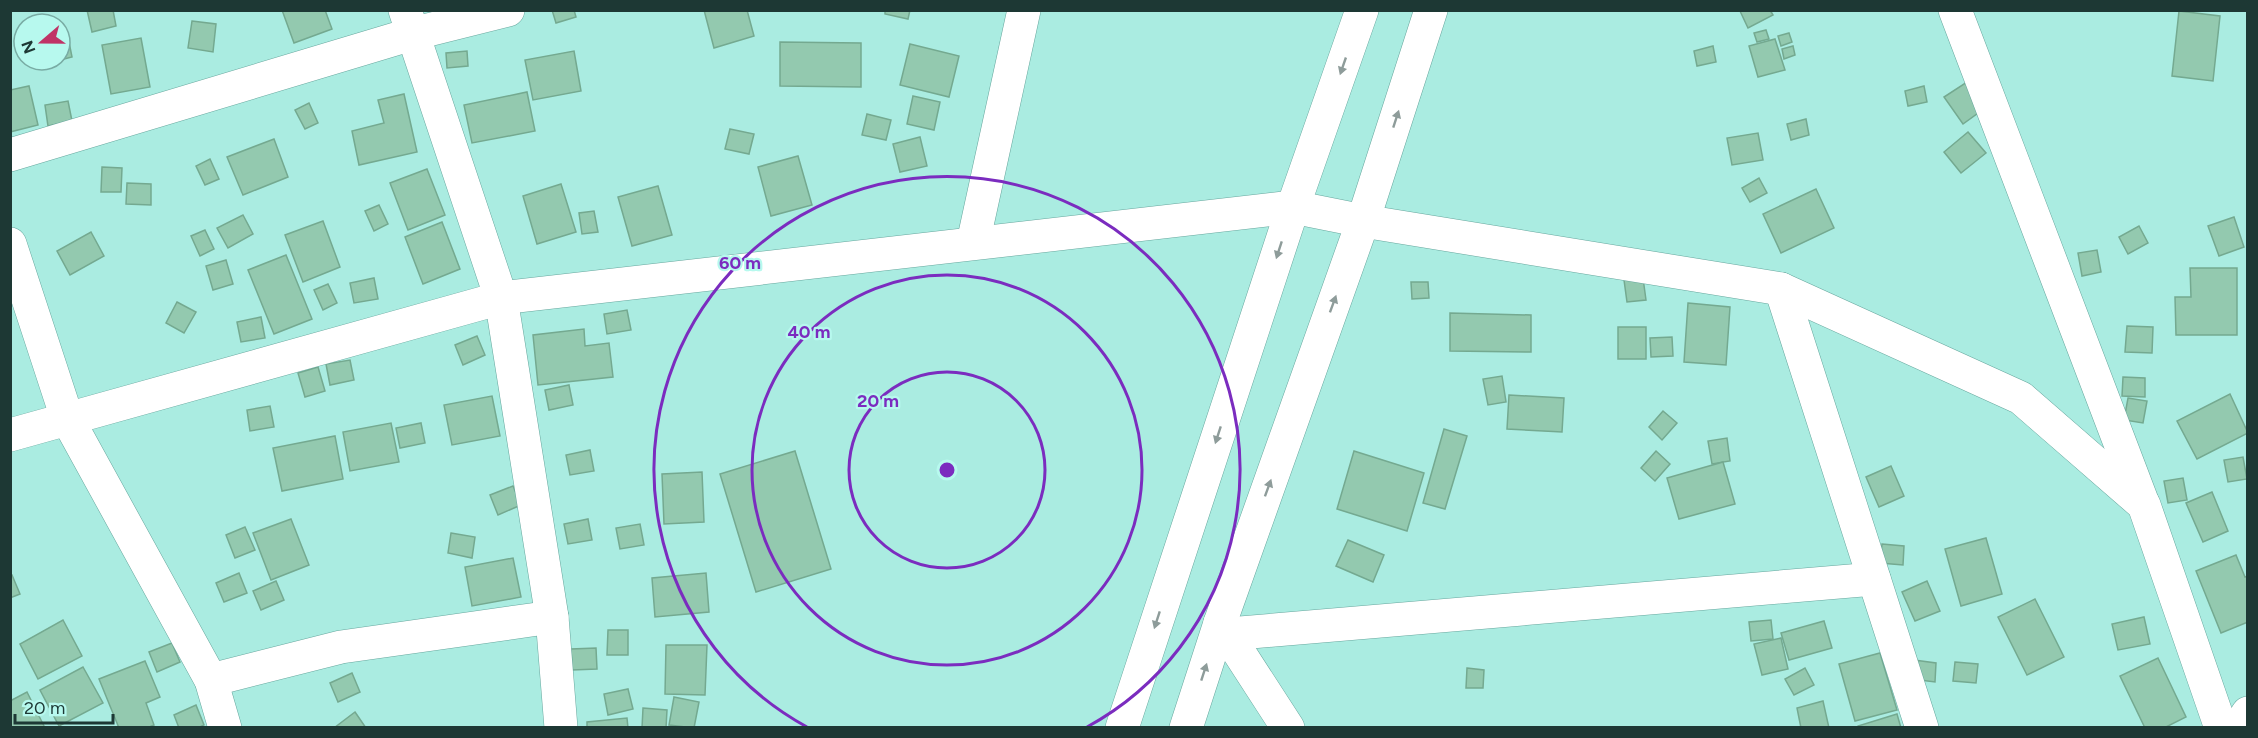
<svg xmlns="http://www.w3.org/2000/svg" width="2258" height="738" font-family="Figtree,sans-serif">
<style>
.building{fill:#93c9af;stroke:#74a990;stroke-width:1.5}
.lines{fill:none;stroke-linecap:round;stroke-linejoin:round}
.minor-casing{stroke:#67a79e;stroke-width:34}
.minor{stroke:#fff;stroke-width:33}
.oneway{fill:#8e9c9a}
.ring{fill:none;stroke:#7b2cbf;stroke-width:3}
.centre{fill:#7b2cbf;stroke:#b7f9ee;stroke-width:3}
.ring-label{font-size:18px;text-anchor:middle;font-weight:bold;fill:#7b2cbf;stroke:#b7f9ee;stroke-width:4.5;stroke-linejoin:round;paint-order:stroke}
</style>
<rect width="100%" height="100%" fill="#aaece1"/>
<g class="building">
<path d="M87,10H113L116,26L92,32Z"/>
<path d="M282,10H325L332,29L294,43Z"/>
<path d="M552,10H574L576,17L556,23Z"/>
<path d="M704,10H747L754,36L714,48Z"/>
<path d="M885,10H910L908,19L885,14Z"/>
<path d="M1770,10L1773,15L1748,28L1740,11Z"/>
<path d="M2179,11L2220,16L2213,81L2172,76Z"/>
<path d="M192,21L216,24L213,52L188,48Z"/>
<path d="M1766,30L1769,39L1757,42L1754,33Z"/>
<path d="M1789,33L1792,42L1781,46L1778,36Z"/>
<path d="M68,37L72,57L60,60V39Z"/>
<path d="M141,38L150,87L111,94L102,45Z"/>
<path d="M1775,39L1785,70L1758,77L1749,46Z"/>
<path d="M780,42L861,43V87L780,86Z"/>
<path d="M910,44L959,56L949,97L900,85Z"/>
<path d="M1713,46L1716,62L1697,66L1694,51Z"/>
<path d="M1793,46L1795,55L1784,59L1782,49Z"/>
<path d="M467,51L468,66L447,68L446,53Z"/>
<path d="M574,51L581,91L533,100L525,60Z"/>
<path d="M1967,82L1985,108L1963,124L1944,97Z"/>
<path d="M29,86L38,125L10,132V90Z"/>
<path d="M1924,86L1927,102L1908,106L1905,91Z"/>
<path d="M527,92L535,131L472,143L464,105Z"/>
<path d="M404,94L417,152L359,165L352,131L384,123L378,100Z"/>
<path d="M913,96L940,102L934,130L907,124Z"/>
<path d="M68,101L72,121L48,126L45,105Z"/>
<path d="M309,103L318,123L305,129L295,110Z"/>
<path d="M867,114L891,120L886,140L862,135Z"/>
<path d="M1806,119L1809,135L1791,140L1787,124Z"/>
<path d="M730,129L754,134L749,154L725,149Z"/>
<path d="M1968,132L1986,153L1961,173L1944,152Z"/>
<path d="M1758,133L1763,160L1732,165L1727,138Z"/>
<path d="M920,137L927,166L900,172L893,144Z"/>
<path d="M274,139L288,177L243,195L227,157Z"/>
<path d="M798,156L812,205L771,216L758,167Z"/>
<path d="M210,159L219,179L205,185L196,166Z"/>
<path d="M102,167L122,168L121,192H101Z"/>
<path d="M427,169L445,215L408,230L390,183Z"/>
<path d="M1759,178L1767,193L1750,202L1742,188Z"/>
<path d="M127,183L151,184V205L126,204Z"/>
<path d="M561,184L576,232L537,244L523,196Z"/>
<path d="M658,186L672,235L632,246L618,197Z"/>
<path d="M1816,189L1834,228L1781,253L1763,214Z"/>
<path d="M379,205L388,224L374,231L365,211Z"/>
<path d="M594,211L598,232L582,234L579,213Z"/>
<path d="M243,215L253,234L228,248L217,228Z"/>
<path d="M2234,217L2244,247L2219,256L2208,226Z"/>
<path d="M323,221L340,267L303,282L285,235Z"/>
<path d="M442,222L460,269L423,284L405,237Z"/>
<path d="M2139,226L2148,243L2128,254L2119,237Z"/>
<path d="M205,230L214,249L200,256L191,236Z"/>
<path d="M91,232L104,256L70,275L57,251Z"/>
<path d="M2097,250L2101,272L2082,276L2078,253Z"/>
<path d="M286,255L312,319L274,334L248,270Z"/>
<path d="M226,260L233,284L213,290L206,266Z"/>
<path d="M2190,268H2237V335H2176L2175,297H2191Z"/>
<path d="M374,278L378,299L354,303L350,283Z"/>
<path d="M1643,278L1646,300L1627,302L1624,280Z"/>
<path d="M1411,282H1428L1429,298L1412,299Z"/>
<path d="M328,284L337,303L323,310L314,290Z"/>
<path d="M177,302L196,312L184,333L166,323Z"/>
<path d="M1688,303L1730,307L1726,365L1684,362Z"/>
<path d="M627,310L631,330L607,334L604,314Z"/>
<path d="M1450,313L1531,315V352L1450,351Z"/>
<path d="M261,317L265,338L241,342L237,322Z"/>
<path d="M2127,326L2153,327L2152,353L2125,352Z"/>
<rect x="1618" y="327" width="28" height="32"/>
<path d="M584,329L585,346L609,343L613,377L538,385L533,335Z"/>
<path d="M477,336L485,355L463,365L455,345Z"/>
<path d="M1672,337L1673,356L1651,357L1650,338Z"/>
<path d="M350,360L354,380L330,385L326,364Z"/>
<path d="M318,367L325,391L305,397L298,373Z"/>
<path d="M1502,376L1506,402L1488,405L1483,379Z"/>
<path d="M2123,377L2145,378V397L2122,396Z"/>
<path d="M569,385L573,405L549,410L545,390Z"/>
<path d="M2230,394L2248,433L2197,459L2177,421Z"/>
<path d="M1509,395L1564,398L1562,432L1507,429Z"/>
<path d="M492,396L500,436L452,445L444,405Z"/>
<path d="M2128,398L2147,401L2143,423L2124,420Z"/>
<path d="M270,406L274,427L250,431L247,410Z"/>
<path d="M1663,411L1677,423L1662,440L1649,427Z"/>
<path d="M391,423L399,462L350,471L343,432Z"/>
<path d="M421,423L425,443L400,448L396,428Z"/>
<path d="M1444,429L1467,436L1445,509L1423,503Z"/>
<path d="M335,436L343,479L282,491L273,448Z"/>
<path d="M1727,438L1730,461L1712,464L1708,441Z"/>
<path d="M590,450L594,471L570,475L566,455Z"/>
<path d="M795,451L831,569L756,592L720,474Z"/>
<path d="M1354,451L1424,473L1407,531L1337,509Z"/>
<path d="M1656,451L1670,464L1655,481L1641,468Z"/>
<path d="M2243,457L2247,479L2228,482L2224,460Z"/>
<path d="M1723,462L1735,504L1679,519L1667,478Z"/>
<path d="M1891,466L1904,496L1879,507L1866,477Z"/>
<path d="M702,472L704,522L664,524L662,474Z"/>
<path d="M2183,478L2187,500L2168,503L2164,481Z"/>
<path d="M513,486L521,505L498,515L490,495Z"/>
<path d="M2212,492L2228,531L2203,542L2186,503Z"/>
<path d="M291,519L309,565L271,580L253,533Z"/>
<path d="M588,519L592,540L568,544L564,524Z"/>
<path d="M640,524L644,545L620,549L616,528Z"/>
<path d="M245,527L255,550L235,558L226,535Z"/>
<path d="M451,533L475,537L472,558L448,553Z"/>
<path d="M1986,538L2002,594L1961,606L1945,549Z"/>
<path d="M1348,540L1384,555L1373,582L1336,566Z"/>
<path d="M1882,544L1904,546L1903,565L1880,563Z"/>
<path d="M2236,555L2245,577L2248,576V622L2221,633L2196,571Z"/>
<path d="M513,558L521,597L472,606L465,567Z"/>
<path d="M239,573L247,593L224,602L216,583Z"/>
<path d="M706,573L709,612L655,617L652,578Z"/>
<path d="M12,575L20,594L10,598V576Z"/>
<path d="M276,581L284,600L261,610L253,591Z"/>
<path d="M1927,581L1940,611L1915,621L1902,592Z"/>
<path d="M2035,599L2064,657L2027,675L1998,617Z"/>
<path d="M2144,617L2150,644L2118,650L2112,624Z"/>
<path d="M63,620L82,656L38,679L20,644Z"/>
<path d="M1771,620L1773,639L1751,641L1749,622Z"/>
<path d="M1824,621L1832,648L1789,660L1781,633Z"/>
<path d="M608,630H628V655H607Z"/>
<path d="M1781,638L1788,669L1762,675L1754,644Z"/>
<path d="M172,643L180,662L157,672L149,652Z"/>
<path d="M666,645H707L705,695L665,694Z"/>
<path d="M596,648L597,669L572,670L571,649Z"/>
<path d="M1880,653L1897,710L1855,721L1839,664Z"/>
<path d="M2158,658L2186,717L2164,728H2145L2120,676Z"/>
<path d="M1914,660L1936,663L1935,682L1912,679Z"/>
<path d="M145,661L160,697L146,703L154,725L147,728H119L99,679Z"/>
<path d="M1955,662L1978,664L1976,683L1953,681Z"/>
<path d="M83,667L103,703L59,726L40,690Z"/>
<path d="M1467,668L1484,670L1483,688H1466Z"/>
<path d="M1805,668L1814,685L1794,695L1785,679Z"/>
<path d="M352,673L360,692L338,702L330,683Z"/>
<path d="M628,689L633,709L608,715L604,694Z"/>
<path d="M27,692L45,728H10V701Z"/>
<path d="M674,697L699,702L694,728L669,725Z"/>
<path d="M1823,701L1829,728H1801L1797,708Z"/>
<path d="M196,705L204,725L198,728H179L174,715Z"/>
<path d="M643,708L667,710L666,728H642Z"/>
<path d="M355,712L366,728H334Z"/>
<path d="M1897,714L1901,728H1858V726Z"/>
<path d="M627,718L628,728H587V722Z"/>
</g>
<g class="lines">
<g class="minor-casing">
<g id="minor">
<path d="M405,10L501,298L552,617L561,728"/>
<path d="M1955,10L2142,501"/>
<path d="M10,155L412,34L508,10"/>
<path d="M973,243L1024,10"/>
<path d="M10,244L67,418L211,680L225,728"/>
<path d="M1781,289L1922,728"/>
<path d="M10,435L501,298L1293,207L1363,221L1781,289L2021,398L2144,505L2221,728"/>
<path d="M1220,623L1288,728"/>
<path d="M1228,634L1874,579"/>
<path d="M211,680L341,647L552,617"/>
<path d="M1122,728L1293,207L1362,10"/>
<path d="M1186,728L1220,623L1363,221L1431,10"/>
<path d="M2238,728L2248,713"/>
</g>
</g>
<use href="#minor" class="minor"/>
</g>
<defs><path id="oneway-solid" d="M-6-.8H1V-3.2L6.5 0L1 3.2V.8H-6Z" transform="scale(1.5)"/></defs>
<g class="oneway">
<use href="#oneway-solid" transform="translate(1343 66) rotate(109)"/>
<use href="#oneway-solid" transform="translate(1396 119) rotate(-72)"/>
<use href="#oneway-solid" transform="translate(1279 250) rotate(108)"/>
<use href="#oneway-solid" transform="translate(1333 304) rotate(-70)"/>
<use href="#oneway-solid" transform="translate(1218 435) rotate(108)"/>
<use href="#oneway-solid" transform="translate(1268 488) rotate(-70)"/>
<use href="#oneway-solid" transform="translate(1157 620) rotate(108)"/>
<use href="#oneway-solid" transform="translate(1204 672) rotate(-72)"/>
</g>
<g class="ring">
<circle cx="947" cy="470" r="98"/>
<circle cx="947" cy="470" r="195"/>
<path d="M807 727A293 293 0 1 1 1087 727"/>
</g>
<circle cx="947" cy="470" r="9" class="centre"/>
<g class="ring-label">
<text x="740" y="269">60 m</text>
<text x="809" y="338">40 m</text>
<text x="878" y="407">20 m</text>
</g>
<rect width="2258" height="738" fill="none" stroke="#1d3834" stroke-width="24"/>
<g transform="translate(42 42) rotate(250)"><circle r="28" fill="#b7f9ee" stroke="#79aca4" stroke-width="1.5"/>
<path d="M0-4.5L10 22L0 15L-10 22Z" fill="#c03366"/>
<text y="-9" font-size="16" font-weight="bold" text-anchor="middle" fill="#1d3834">N</text>
</g>
<path d="M15 714v9h98v-9" fill="none" stroke="#1d3834" stroke-width="3"/>
<text x="24" y="714" font-size="18" fill="#1d3834" stroke="#b7f9ee" stroke-width="4.5" paint-order="stroke">20 m</text>
</svg>
